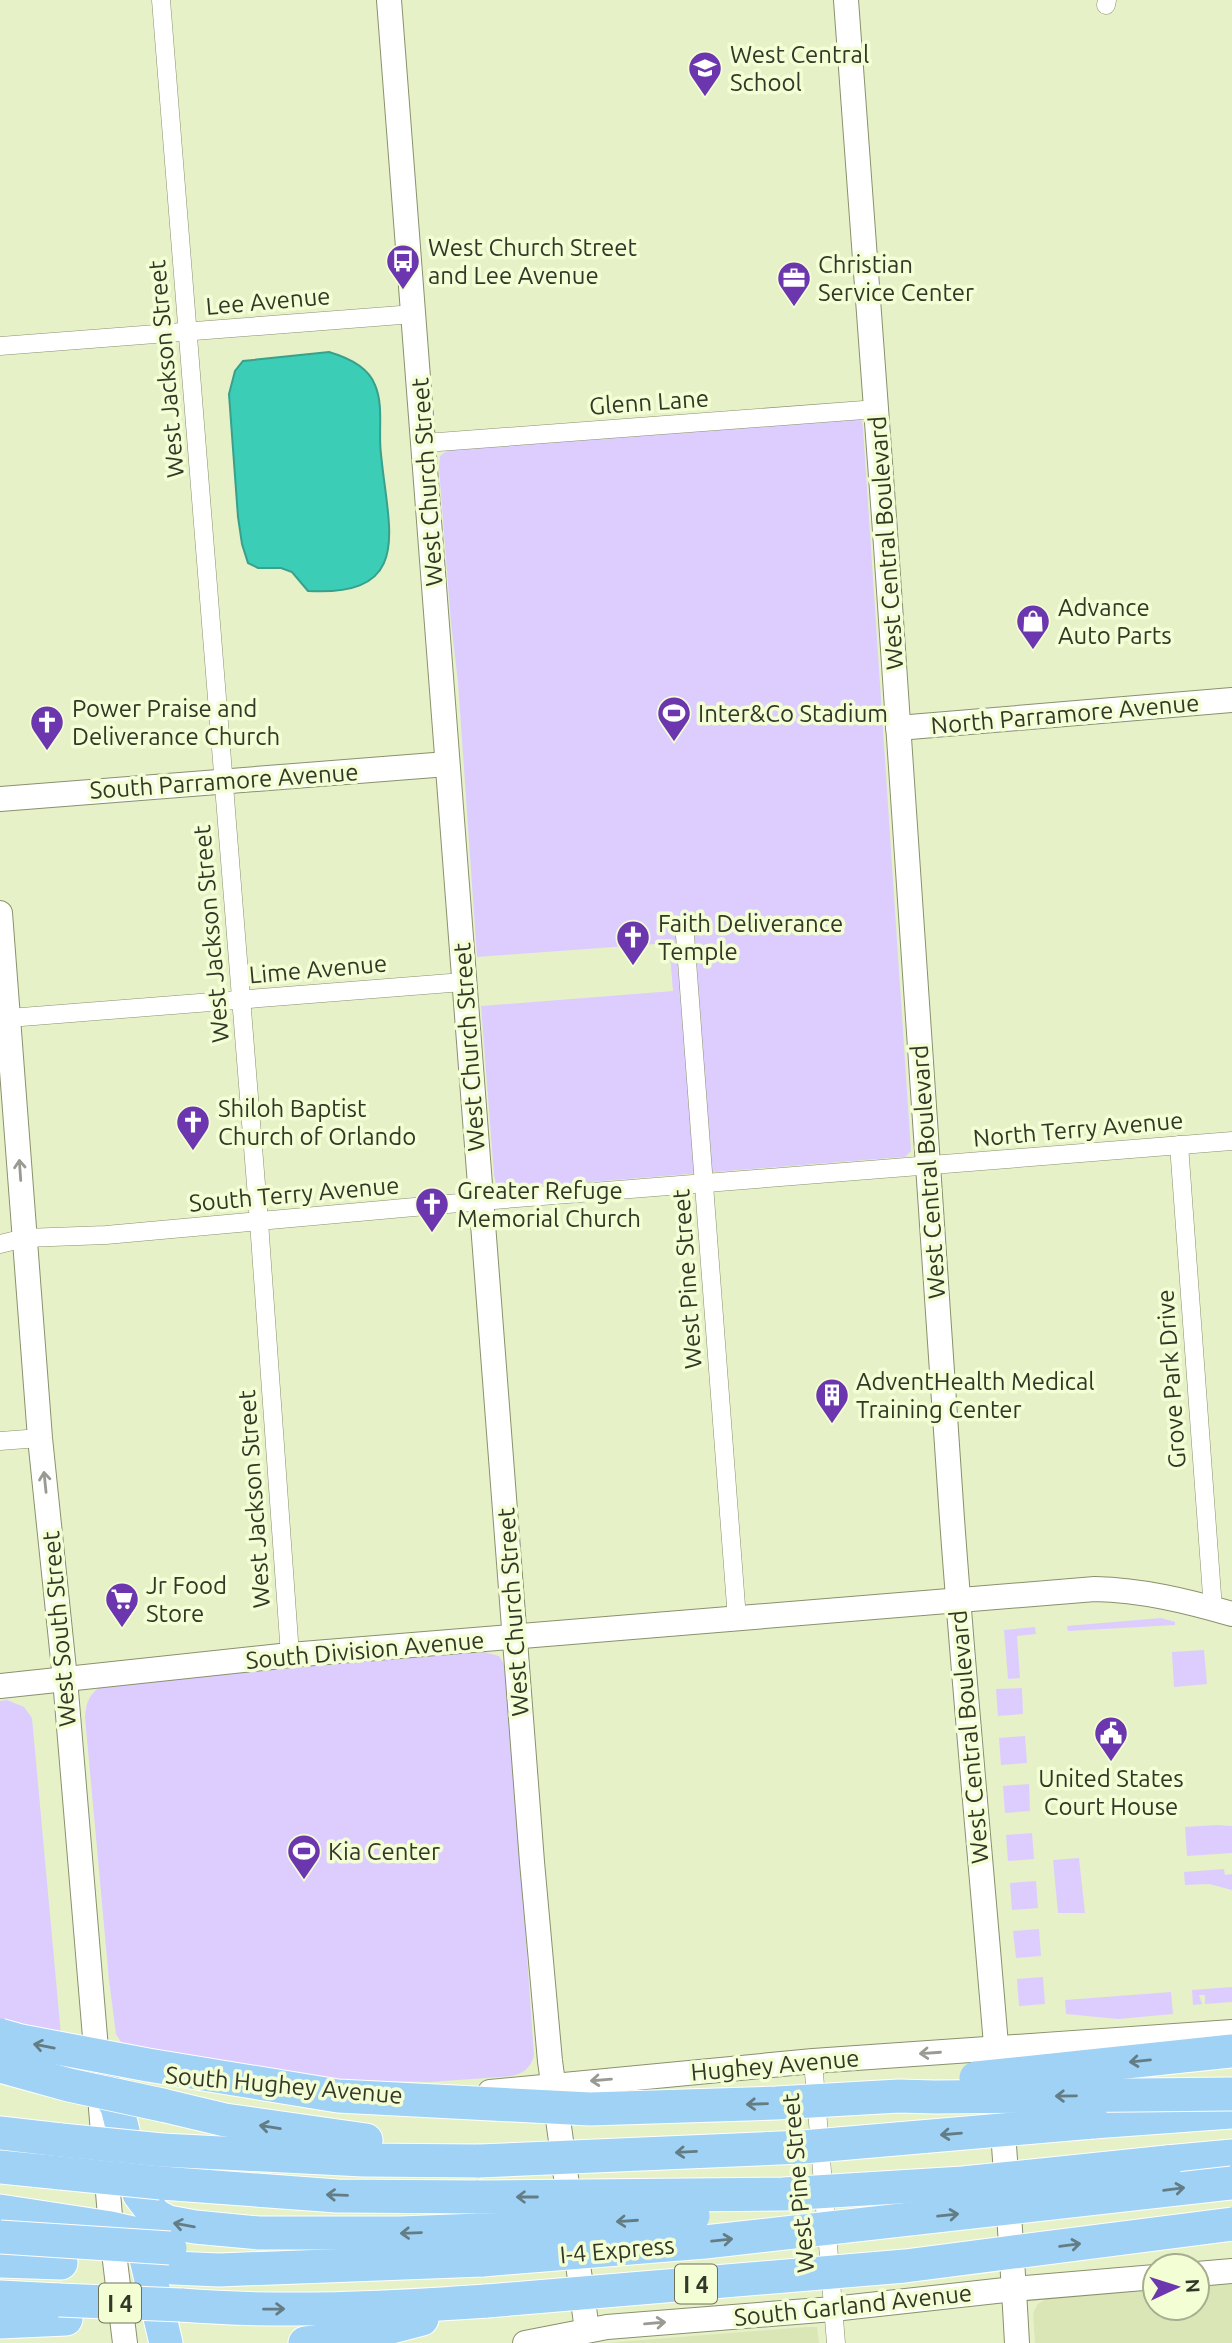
<svg xmlns="http://www.w3.org/2000/svg" width="1232" height="2343" font-family="Ubuntu,sans-serif">
<style>
.built{fill:#dbe6b7}
.green{fill:#ddcdfe}
.water{fill:#3bcdb6;stroke:#39a08b;stroke-width:2}
.lines{fill:none;stroke-linecap:round;stroke-linejoin:round}
.street-casing{stroke:#88916c;stroke-width:19}
.secondary-casing{stroke:#88916c;stroke-width:26}
.highway-casing{stroke:#fff;stroke-width:35}
.street{stroke:#fff;stroke-width:18}
.secondary{stroke:#fff;stroke-width:24}
.highway{stroke:#a0d2f6;stroke-width:33}
.highway-bridge-casing{stroke:#fff;stroke-width:35;stroke-linecap:butt}
.highway-bridge{stroke:#a0d2f6;stroke-width:33}
.oneway{stroke:#999b93}
.oneway2{stroke:#647d84}
.labels{text-anchor:middle;dominant-baseline:central;stroke-width:7;stroke-linejoin:round;paint-order:stroke}
.shield{fill:#f3fed5;stroke:#6d735b;stroke-width:2}
.shield-label{font-size:23px;font-weight:bold;fill:#333727}
.poi-label{font-size:24px;fill:#333727;stroke:#f3fed5;text-anchor:start}
.street-label{font-size:24px;fill:#333727;stroke:#f3fed5}
</style>
<rect width="100%" height="100%" fill="#e6f1c8"/>
<g class="built">
<path d="M1232,2282V2343H1035L1033,2313L1038,2304L1049,2297L1155,2289V2308H1197V2285Z"/>
<path d="M806,2327H817L819,2343H605Z"/>
</g>
<g class="green">
<path d="M859,418L862,421L863,428L911,1151L905,1157L890,1158L502,1189L496,1183L494,1175L481,1006L673,991L669,943L477,957L458,682L451,623L439,468L440,456L449,449Z"/>
<path d="M1161,1618L1175,1622V1625L1068,1631L1067,1626Z"/>
<path d="M1035,1627L1036,1634L1017,1636L1020,1678L1008,1679L1004,1630Z"/>
<path d="M1204,1650L1207,1684L1174,1687L1172,1652Z"/>
<path d="M484,1652L499,1656L507,1669L534,2056C530,2068 524,2073 512,2076L430,2082L338,2080L124,2047L116,2034L109,1980L85,1717C86,1696 95,1686 116,1682Z"/>
<path d="M1022,1688L1023,1714L998,1716L996,1689Z"/>
<path d="M7,1700L24,1707L32,1718L64,2068L0,2049V1701Z"/>
<path d="M1025,1736L1027,1763L1001,1765L999,1738Z"/>
<path d="M1029,1784L1030,1811L1005,1813L1003,1786Z"/>
<path d="M1217,1825L1232,1826V1853L1187,1856L1185,1827Z"/>
<path d="M1032,1833L1034,1859L1008,1861L1006,1835Z"/>
<path d="M1079,1858L1085,1913H1058L1053,1860Z"/>
<path d="M1224,1869L1225,1875L1232,1874V1890L1209,1884L1185,1885L1184,1872Z"/>
<path d="M1036,1881L1038,1908L1012,1910L1010,1883Z"/>
<path d="M1039,1929L1041,1956L1016,1958L1013,1931Z"/>
<path d="M1043,1977L1045,2004L1019,2006L1017,1979Z"/>
<path d="M1232,1987V2002L1205,2004V1995H1199L1202,2004L1193,2005L1192,1990Z"/>
<path d="M1171,1992L1173,2014L1118,2019L1066,2014L1065,2000Z"/>
</g>
<path class="water" d="M329,352C346,357 368,366 375,385C384,406 378,432 381,454C388,529 415,597 308,591L292,572L281,568H258L248,563L242,544L238,517L229,394L235,371L243,361Z"/>
<g class="lines">
<g class="street-casing">
<g id="street">
<path d="M161,0L259,1222L290,1655"/>
<path d="M1106,5L1107,0"/>
<path d="M0,346L414,314"/>
<path d="M425,443L877,409"/>
<path d="M685,935L737,1619"/>
<path d="M9,1018L463,982"/>
<path d="M1179,1145L1213,1609"/>
<path d="M0,1244L25,1238L106,1235L481,1201L1232,1141"/>
<path d="M0,1441L40,1438"/>
<path d="M813,2061L836,2343"/>
</g>
</g>
<g class="secondary-casing">
<g id="secondary">
<path d="M389,0L532,1862L550,2061L587,2330"/>
<path d="M846,0C886,506 916,1013 952,1519C972,1794 1002,2068 1017,2343"/>
<path d="M898,728L1232,700"/>
<path d="M0,799L447,764"/>
<path d="M0,913L40,1438L65,1679L111,2228L125,2343"/>
<path d="M0,1686L290,1655L1095,1589C1142,1590 1187,1601 1232,1614"/>
<path d="M490,2092L813,2061L1232,2032"/>
<path d="M1197,2274L1232,2271"/>
<path d="M525,2343L607,2327L833,2309L1014,2289L1155,2277"/>
</g>
</g>
<g class="highway-casing">
<g id="highway">
<path d="M51,2076L98,2073L117,2107L139,2194L155,2215L168,2222L195,2227L259,2233H400L479,2230"/>
<path d="M162,2105L225,2120L366,2140"/>
<path d="M1093,2122L1232,2112"/>
<path d="M0,2133L61,2140"/>
<path d="M162,2150L363,2160L479,2161"/>
<path d="M1167,2162L1232,2156"/>
<path d="M0,2167L61,2173"/>
<path d="M161,2183L337,2196L479,2197"/>
<path d="M0,2211L111,2228L133,2233L143,2246L166,2343"/>
<path d="M0,2261L61,2263"/>
<path d="M173,2268L219,2270L483,2260"/>
<path d="M0,2297L59,2300"/>
<path d="M181,2305C283,2313 386,2308 487,2301"/>
<path d="M0,2322L66,2319"/>
<path d="M305,2343L357,2336L422,2319"/>
</g>
</g>
<use href="#street" class="street"/>
<use href="#secondary" class="secondary"/>
<use href="#highway" class="highway"/>
<g class="highway-bridge-casing">
<g id="highway-bridge">
<path d="M0,2035L21,2041L148,2065L338,2096L590,2109L776,2103L899,2096L935,2097L1232,2094"/>
<path d="M0,2066L69,2085L162,2105"/>
<path d="M976,2078L1232,2051"/>
<path d="M61,2140L162,2150"/>
<path d="M479,2161L803,2147L1093,2122"/>
<path d="M61,2173L161,2183"/>
<path d="M479,2197L783,2194L963,2183L1167,2162"/>
<path d="M479,2230L525,2229L693,2216"/>
<path d="M0,2237L170,2248"/>
<path d="M483,2260L705,2242L1232,2183"/>
<path d="M59,2300L181,2305"/>
<path d="M487,2301L905,2266L1232,2224"/>
</g>
</g>
<use href="#highway-bridge" class="highway-bridge"/>
</g>
<defs><path id="oneway-shaft" d="M-6 0H5M1.5-3L5.5 0L1.5 3" fill="none" stroke-width="1.6" stroke-linecap="round" stroke-linejoin="round" transform="scale(1.75)"/></defs>
<g class="oneway">
<use href="#oneway-shaft" transform="translate(20 1170) rotate(-94)"/>
<use href="#oneway-shaft" transform="translate(45 1482) rotate(-96)"/>
<use href="#oneway-shaft" transform="translate(930 2053) rotate(176)"/>
<use href="#oneway-shaft" transform="translate(601 2080) rotate(175)"/>
<use href="#oneway-shaft" transform="translate(655 2323) rotate(-5)"/>
</g>
<g class="oneway2">
<use href="#oneway-shaft" transform="translate(44 2046) rotate(-169)"/>
<use href="#oneway-shaft" transform="translate(1140 2061) rotate(174)"/>
<use href="#oneway-shaft" transform="translate(1066 2096) rotate(179)"/>
<use href="#oneway-shaft" transform="translate(757 2104) rotate(178)"/>
<use href="#oneway-shaft" transform="translate(270 2127) rotate(-171)"/>
<use href="#oneway-shaft" transform="translate(951 2134) rotate(175)"/>
<use href="#oneway-shaft" transform="translate(686 2152) rotate(177)"/>
<use href="#oneway-shaft" transform="translate(1174 2189) rotate(-7)"/>
<use href="#oneway-shaft" transform="translate(337 2195) rotate(-178)"/>
<use href="#oneway-shaft" transform="translate(527 2197) rotate(-180)"/>
<use href="#oneway-shaft" transform="translate(948 2215) rotate(-6)"/>
<use href="#oneway-shaft" transform="translate(627 2221) rotate(176)"/>
<use href="#oneway-shaft" transform="translate(184 2225) rotate(-170)"/>
<use href="#oneway-shaft" transform="translate(411 2233) rotate(178)"/>
<use href="#oneway-shaft" transform="translate(722 2240) rotate(-6)"/>
<use href="#oneway-shaft" transform="translate(1070 2245) rotate(-7)"/>
<use href="#oneway-shaft" transform="translate(274 2309) rotate(-1)"/>
</g>
<defs>
<g id="school-pin" transform="scale(1.75)"><path d="M0 17L-7.5 6A9.5 9.5 0 1 1 7.5 6Z" fill="#6c37ae" stroke="#f3fed5"/><path d="M0-5L7-2L0 1L-7-2ZM-4 1L0 2.5L4 1V4Q0 6-4 4Z" fill="#fff"/></g>
<g id="bus-pin" transform="scale(1.75)"><path d="M0 17L-7.5 6A9.5 9.5 0 1 1 7.5 6Z" fill="#6c37ae" stroke="#f3fed5"/><path d="M-5-6H5V4H4V6H2V4H-2V6H-4V4H-5ZM-3.5-4V0h7V-4ZM-3.5 1.2v1.5H-2V1.2ZM2 1.2v1.5H3.5V1.2Z" fill="#fff"/></g>
<g id="office-pin" transform="scale(1.75)"><path d="M0 17L-7.5 6A9.5 9.5 0 1 1 7.5 6Z" fill="#6c37ae" stroke="#f3fed5"/><path d="M-6-3h4V-5.5h4V-3h4V5H-6ZM-1-4.5V-3h2v-1.5ZM-6 0V1H6V0Z" fill="#fff"/></g>
<g id="shop-pin" transform="scale(1.75)"><path d="M0 17L-7.5 6A9.5 9.5 0 1 1 7.5 6Z" fill="#6c37ae" stroke="#f3fed5"/><path d="M-5-2.5h2.3a2.7 3.5 0 0 1 5.4 0H5L5.5 6h-11ZM-1.5-2.5h3a1.5 2.3 0 0 0-3 0Z" fill="#fff"/></g>
<g id="stadium-pin" transform="scale(1.75)"><path d="M0 17L-7.5 6A9.5 9.5 0 1 1 7.5 6Z" fill="#6c37ae" stroke="#f3fed5"/><path d="M0-5a6.5 5 0 1 0 0 10a6.5 5 0 1 0 0-10ZM-3.5-1.8h7v3.6h-7Z" fill="#fff"/></g>
<g id="church-pin" transform="scale(1.75)"><path d="M0 17L-7.5 6A9.5 9.5 0 1 1 7.5 6Z" fill="#6c37ae" stroke="#f3fed5"/><path d="M-1.2-6h2.4v3.5h3.3v2.4h-3.3V6h-2.4V-.1h-3.3v-2.4h3.3Z" fill="#fff"/></g>
<g id="building-pin" transform="scale(1.75)"><path d="M0 17L-7.5 6A9.5 9.5 0 1 1 7.5 6Z" fill="#6c37ae" stroke="#f3fed5"/><path d="M-4-6H4V6H1V3H-1V6H-4ZM-2.5-4.3h1.7v1.8h-1.7ZM.8-4.3h1.7v1.8H.8ZM-2.5-1h1.7V.8h-1.7ZM.8-1h1.7V.8H.8Z" fill="#fff"/></g>
<g id="supermarket-pin" transform="scale(1.75)"><path d="M0 17L-7.5 6A9.5 9.5 0 1 1 7.5 6Z" fill="#6c37ae" stroke="#f3fed5"/><path d="M-6-5.5h2.5l.6 2H6L4.5 2H-2.5L-4.4-4H-6ZM-1.5 3.2a1.3 1.3 0 1 0 .1 0ZM3 3.2a1.3 1.3 0 1 0 .1 0Z" fill="#fff"/></g>
<g id="civic-pin" transform="scale(1.75)"><path d="M0 17L-7.5 6A9.5 9.5 0 1 1 7.5 6Z" fill="#6c37ae" stroke="#f3fed5"/><path d="M-.6-6.5H3V-4.5H.6V-3L4-1V1h2V6H-6V1h2V-1L-.6-3ZM-1.2 2.5V6h2.4V2.5Z" fill="#fff"/></g>
</defs>
<g fill-rule="evenodd">
<use href="#school-pin" x="705" y="68"/>
<use href="#bus-pin" x="403" y="261"/>
<use href="#office-pin" x="794" y="278"/>
<use href="#shop-pin" x="1033" y="621"/>
<use href="#stadium-pin" x="674" y="713"/>
<use href="#church-pin" x="47" y="722"/>
<use href="#church-pin" x="633" y="937"/>
<use href="#church-pin" x="193" y="1122"/>
<use href="#church-pin" x="432" y="1204"/>
<use href="#building-pin" x="832" y="1395"/>
<use href="#supermarket-pin" x="122" y="1599"/>
<use href="#civic-pin" x="1111" y="1733"/>
<use href="#stadium-pin" x="304" y="1851"/>
</g>
<g class="labels">
<g class="shield">
<rect x="675" y="2264.5" width="42" height="39" rx="5"/>
<rect x="99" y="2283.5" width="42" height="39" rx="5"/>
</g>
<g class="shield-label">
<text x="696" y="2284">I 4</text>
<text x="120" y="2303">I 4</text>
</g>
<g class="poi-label">
<text x="730" y="54">West Central<tspan x="730" dy="28">School</tspan></text>
<text x="428" y="247">West Church Street<tspan x="428" dy="28">and Lee Avenue</tspan></text>
<text x="818" y="264">Christian<tspan x="818" dy="28">Service Center</tspan></text>
<text x="1058" y="607">Advance<tspan x="1058" dy="28">Auto Parts</tspan></text>
<text x="72" y="708">Power Praise and<tspan x="72" dy="28">Deliverance Church</tspan></text>
<text x="698" y="713">Inter&amp;Co Stadium</text>
<text x="658" y="923">Faith Deliverance<tspan x="658" dy="28">Temple</tspan></text>
<text x="218" y="1108">Shiloh Baptist<tspan x="218" dy="28">Church of Orlando</tspan></text>
<text x="457" y="1190">Greater Refuge<tspan x="457" dy="28">Memorial Church</tspan></text>
<text x="856" y="1381">AdventHealth Medical<tspan x="856" dy="28">Training Center</tspan></text>
<text x="146" y="1585">Jr Food<tspan x="146" dy="28">Store</tspan></text>
<text x="1111" y="1778" text-anchor="middle">United States<tspan x="1111" dy="28">Court House</tspan></text>
<text x="328" y="1851">Kia Center</text>
</g>
<g class="street-label">
<text transform="translate(268 301) rotate(-5)">Lee Avenue</text>
<text transform="translate(166 369) rotate(-95)">West Jackson Street</text>
<text transform="translate(649 402) rotate(-4)">Glenn Lane</text>
<text transform="translate(427 482) rotate(-94)">West Church Street</text>
<text transform="translate(886 543) rotate(-94)">West Central Boulevard</text>
<text transform="translate(1065 714) rotate(-5)">North Parramore Avenue</text>
<text transform="translate(224 781) rotate(-4)">South Parramore Avenue</text>
<text transform="translate(211 934) rotate(-95)">West Jackson Street</text>
<text transform="translate(318 969) rotate(-5)">Lime Avenue</text>
<text transform="translate(469 1047) rotate(-94)">West Church Street</text>
<text transform="translate(1078 1129) rotate(-5)">North Terry Avenue</text>
<text transform="translate(928 1172) rotate(-94)">West Central Boulevard</text>
<text transform="translate(294 1194) rotate(-5)">South Terry Avenue</text>
<text transform="translate(687 1279) rotate(-94)">West Pine Street</text>
<text transform="translate(1171 1379) rotate(-94)">Grove Park Drive</text>
<text transform="translate(254 1499) rotate(-94)">West Jackson Street</text>
<text transform="translate(513 1612) rotate(-94)">West Church Street</text>
<text transform="translate(59 1629) rotate(-95)">West South Street</text>
<text transform="translate(365 1650) rotate(-5)">South Division Avenue</text>
<text transform="translate(969 1737) rotate(-95)">West Central Boulevard</text>
<text transform="translate(775 2065) rotate(-5)">Hughey Avenue</text>
<text transform="translate(284 2085) rotate(5)">South Hughey Avenue</text>
<text transform="translate(798 2183) rotate(-95)">West Pine Street</text>
<text transform="translate(617 2250) rotate(-5)">I-4 Express</text>
<text transform="translate(853 2305) rotate(-6)">South Garland Avenue</text>
</g>
</g>
<g transform="translate(1176 2287) rotate(86)"><circle r="33" fill="#f3fed5" stroke="#a6ae8f" stroke-width="2"/>
<path d="M0-5L12 26L0 18L-12 26Z" fill="#6c37ae"/>
<text y="-10" font-size="19" font-weight="bold" text-anchor="middle" fill="#333727">N</text>
</g>
</svg>
